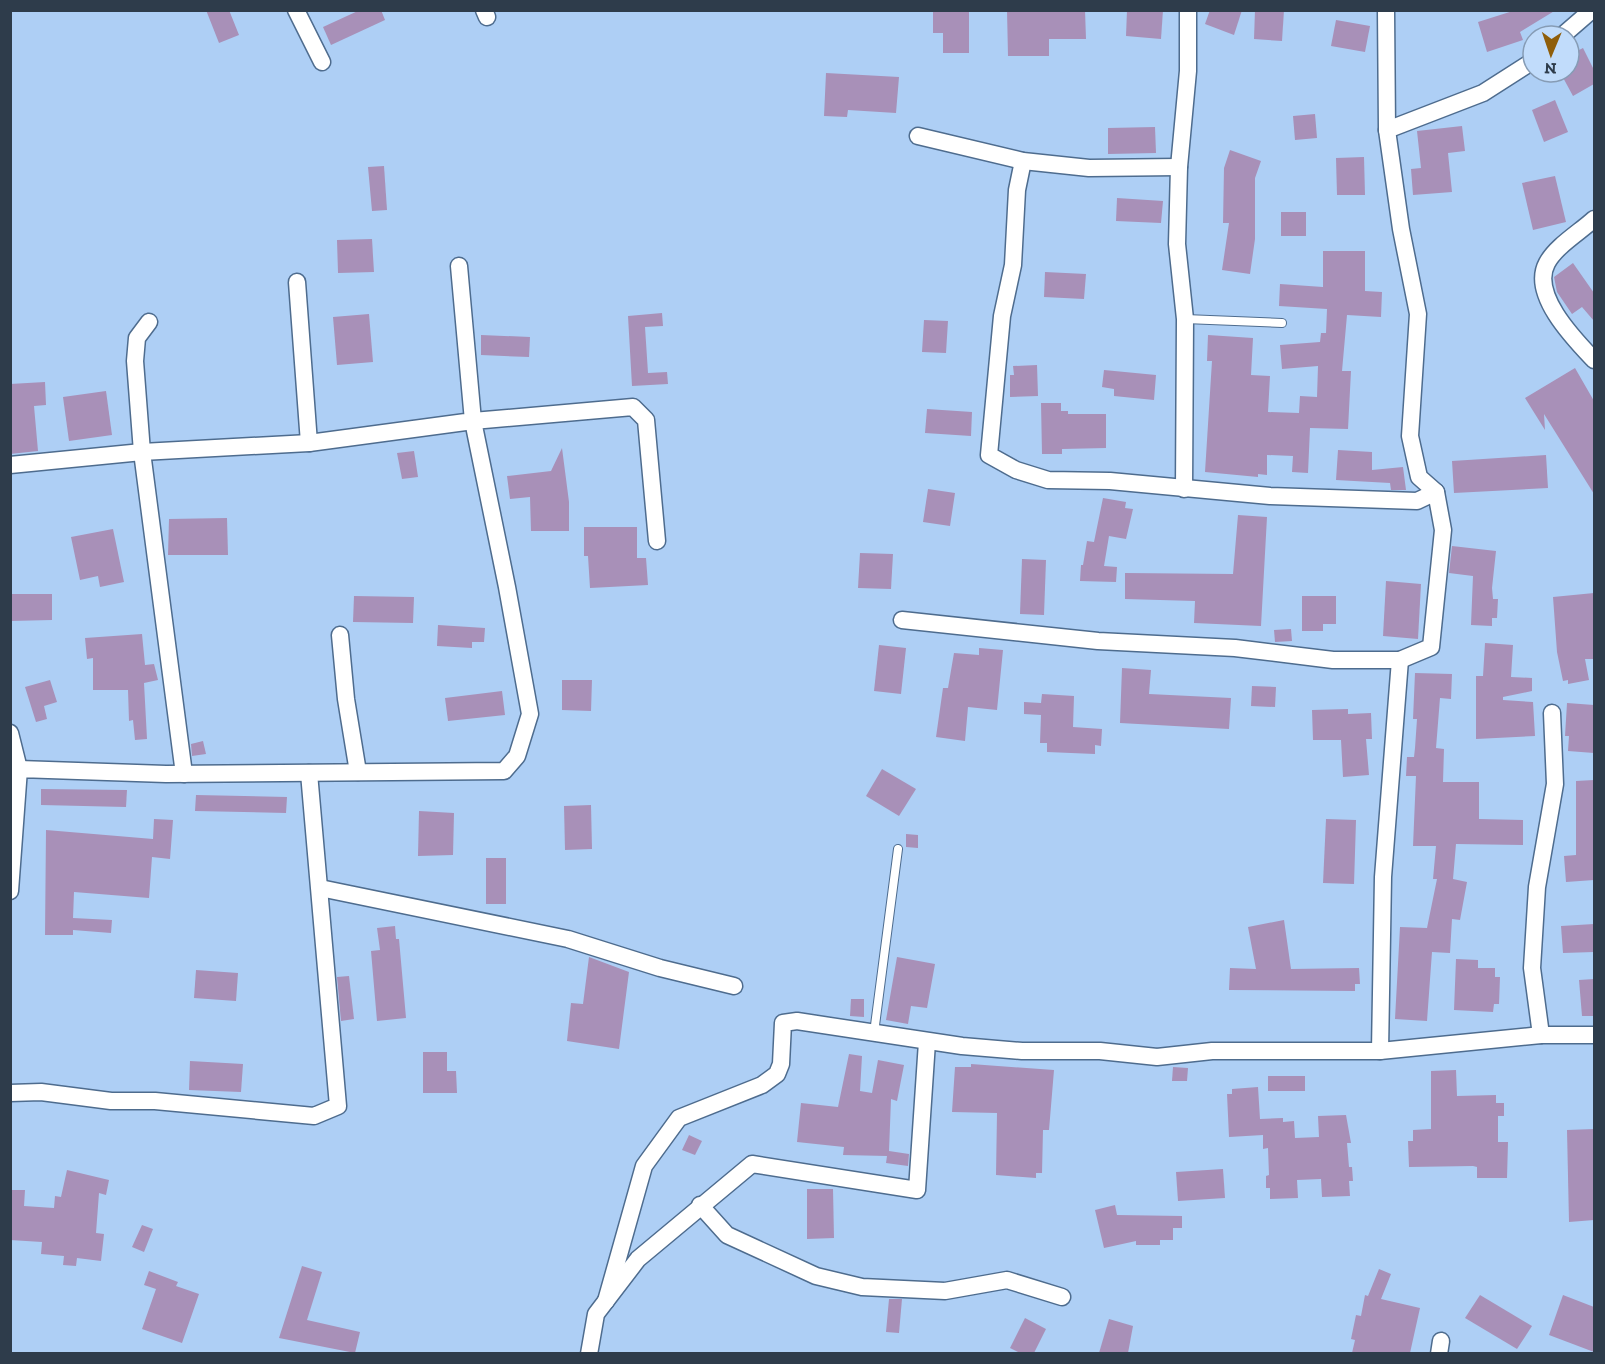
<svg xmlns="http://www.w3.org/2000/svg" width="1605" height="1364" font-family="'Zilla Slab',serif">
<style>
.building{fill:#a890b8}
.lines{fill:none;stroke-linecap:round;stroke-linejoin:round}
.lane-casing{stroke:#4e6c8e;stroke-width:10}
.street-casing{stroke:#4e6c8e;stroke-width:19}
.lane{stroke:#fff;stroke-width:8}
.street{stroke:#fff;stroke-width:16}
</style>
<rect width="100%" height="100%" fill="#aecff5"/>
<g class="building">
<path d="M206,10H229L239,35L219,43Z"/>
<path d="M360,10H381L385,20L331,45L323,27Z"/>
<path d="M940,10H969V53H943V33H933V12Z"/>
<path d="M1007,10H1085L1086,39H1049V56H1008Z"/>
<path d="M1127,10H1163L1161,39L1126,36Z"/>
<path d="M1210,10H1242L1234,35L1205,24Z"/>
<path d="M1255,10H1284L1282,41L1254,39Z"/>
<path d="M1516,10H1556L1520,32L1523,40L1487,52L1478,22Z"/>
<path d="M1336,20L1370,26L1365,52L1331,46Z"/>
<path d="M1583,48L1594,70V84L1573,96L1560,72H1569V55Z"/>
<path d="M826,73L899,77L896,113L848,110L847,117L824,116Z"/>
<path d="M1555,100L1568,132L1544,142L1532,110Z"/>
<path d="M1315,114L1317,138L1295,140L1293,116Z"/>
<path d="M1462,126L1465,151L1448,153L1452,192L1413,195L1411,169L1421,168L1417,131Z"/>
<path d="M1155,127L1156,153L1108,154V128Z"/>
<path d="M1230,150L1261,161L1255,178V239L1250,274L1222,270L1229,223H1223L1224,168Z"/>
<path d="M1364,157L1365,195H1337L1336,158Z"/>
<path d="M384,166L387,210L372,211L368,167Z"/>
<path d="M1555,176L1566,222L1533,230L1522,183Z"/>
<path d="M1117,198L1163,201L1161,223L1116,221Z"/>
<rect x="1281" y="212" width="25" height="24"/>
<path d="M372,239L374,272L338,273L337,240Z"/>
<path d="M1323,251H1365V291L1382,292L1381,317L1347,315L1342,371H1351L1348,429L1310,428L1308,473L1292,472L1293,456L1267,455V475L1258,474V477L1205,472L1212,361H1207L1208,335L1253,338L1251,375L1270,376L1268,412L1299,413L1300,396L1317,397L1318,366L1282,369L1280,345L1320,342L1321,333H1326L1327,309L1279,306L1280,284L1323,287Z"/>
<path d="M1573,263L1594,293V321L1582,307L1572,314L1557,292L1554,277Z"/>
<path d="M1045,272L1086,274L1084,299L1044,297Z"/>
<path d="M662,313L663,326L645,327L648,373L667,372L668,384L632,386L628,316Z"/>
<path d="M369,314L373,362L337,365L333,317Z"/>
<path d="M924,320L948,321L946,353L922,352Z"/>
<path d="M481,335L530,337L529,357L481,355Z"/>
<path d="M1037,365L1038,396L1010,397V375H1014L1013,366Z"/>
<path d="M1575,368L1594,401V494L1544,414L1545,430L1525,398Z"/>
<path d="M1104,370L1156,375L1154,400L1114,396V389L1102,387Z"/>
<path d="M45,382L46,405L34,406L38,451L10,454V384Z"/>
<path d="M106,391L112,435L69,441L63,397Z"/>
<path d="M1041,403H1061V411H1068V414H1106V448L1062,449V454H1042Z"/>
<path d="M927,409L972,412L971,436L925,433Z"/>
<path d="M562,448L569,502V531H531L530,497L510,499L507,476L551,471Z"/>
<path d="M1338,450L1372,452V470L1403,467L1406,490H1391L1390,483L1336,480Z"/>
<path d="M414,451L418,477L402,479L397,453Z"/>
<path d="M1546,455L1548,488L1454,493L1452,461Z"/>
<path d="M928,489L955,493L950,526L923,522Z"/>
<path d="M1103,498L1126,502L1125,508L1133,509L1126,539L1109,536L1104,566L1117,567L1116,582L1080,581L1081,565H1083L1087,541L1094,542Z"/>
<path d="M1238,515L1267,517L1261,626L1194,623L1195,601L1125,599V573L1233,574Z"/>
<path d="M227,518L228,555H168L169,519Z"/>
<path d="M584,527H637V558H646L648,585L590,588L588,556H584Z"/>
<path d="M113,529L124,582L100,587L98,576L80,580L71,537Z"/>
<path d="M1452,546L1496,551L1492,588L1493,599H1498L1497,618H1492V626L1471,625L1473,576L1449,573Z"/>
<path d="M860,553L893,554L891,589L858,588Z"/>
<path d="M1022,559L1046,560L1044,615L1020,614Z"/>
<path d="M1386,581L1421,584L1418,639L1383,636Z"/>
<path d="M1594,593V659H1585L1589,680L1568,684V680L1563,681L1557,652L1553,597Z"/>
<path d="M10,594H52V620L10,621Z"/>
<path d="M354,596L414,597L413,623L353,622Z"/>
<path d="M1302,596H1336V624H1323V631H1302Z"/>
<path d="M438,625L485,628L484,642H472V648L437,646Z"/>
<path d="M1291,629L1292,641L1275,642L1274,630Z"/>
<path d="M142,634L145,665L154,664L158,680L144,683L147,739L135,740L133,720L129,721L128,690H93V658L87,659L85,638Z"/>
<path d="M1485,643L1513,645L1511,677L1532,678V691L1503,697V700L1533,702L1535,736L1476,739V676H1483Z"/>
<path d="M879,645L906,648L901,694L874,691Z"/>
<path d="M979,648L1003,650L997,710L968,707L965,741L936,737L943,688H948L954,653L979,655Z"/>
<path d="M1122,668L1151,670L1149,694L1231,698L1229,729L1120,723Z"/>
<path d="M1415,673L1452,674L1451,699L1440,698L1436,748L1444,749L1443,782H1479V819L1523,820V845L1456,844L1453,879L1467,882L1460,920L1452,919L1450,953L1432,952L1427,1021L1395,1019L1400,927L1427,928L1437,879H1433L1436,846H1413L1416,776H1406L1407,757H1414L1415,748L1417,719H1413Z"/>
<path d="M50,680L57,702L44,706L47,719L36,722L25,687Z"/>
<path d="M562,680H592L591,711L562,710Z"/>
<path d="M1252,686L1276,687L1275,707L1251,706Z"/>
<path d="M502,691L505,715L448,721L445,698Z"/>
<path d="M1042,694L1074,696L1073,727L1102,729L1101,746L1095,745V754L1047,752V743H1040L1041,715L1024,714V702L1041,703Z"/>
<path d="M1567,703L1594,705V753L1568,751L1569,736H1565Z"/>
<path d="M1348,709V714L1371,713L1372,739H1366L1369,775L1343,777L1341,740H1313L1312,710Z"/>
<path d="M203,741L206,754L192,756L191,744Z"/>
<path d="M882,769L916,789L899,816L866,796Z"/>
<path d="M1594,780V880L1566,882L1564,856L1576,855V781Z"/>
<path d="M41,789L127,790L126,807L41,805Z"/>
<path d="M196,795L287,797L286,813L195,811Z"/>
<path d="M591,805L592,849L565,850L564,806Z"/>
<path d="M419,811L454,813L453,855L418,856Z"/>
<path d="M154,819L173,820L170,859L152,857L149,898L74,892L73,918L112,920L111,933L73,930V935H45L46,830L153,839Z"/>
<path d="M1326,819L1356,820L1354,884L1323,883Z"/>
<path d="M906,834L918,835V848L906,847Z"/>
<rect x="486" y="858" width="20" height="46"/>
<path d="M1284,920L1291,969L1359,968L1360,984H1355V991L1229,990L1230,968L1256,969L1248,927Z"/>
<path d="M1594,924V952L1563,953L1561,926Z"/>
<path d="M395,926L396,939H399L406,1018L377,1021L371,951L380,950L377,928Z"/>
<path d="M589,957L629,972L619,1049L567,1041L571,1003L583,1004Z"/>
<path d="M897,957L935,964L927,1008L911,1006L908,1024L886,1020Z"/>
<path d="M1456,959L1478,960V968H1495V977H1500L1499,1004H1494L1493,1012L1454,1010Z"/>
<path d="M196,970L238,973L236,1001L194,998Z"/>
<path d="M349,976L354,1019L341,1021L337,977Z"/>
<path d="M1594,979V1016H1582L1579,980Z"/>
<path d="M851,999H864V1017L850,1016Z"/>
<path d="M423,1052H447V1071H456L457,1093H423Z"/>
<path d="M849,1054L862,1056L860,1091L872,1093L878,1060L904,1065L897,1101L891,1099L889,1151L909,1154L908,1166L886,1163L887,1156L843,1155L844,1147L797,1142L801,1103L838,1107Z"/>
<path d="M190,1061L243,1064L241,1092L189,1090Z"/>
<path d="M971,1064L1054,1070L1049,1130H1043L1042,1173H1036V1178L996,1175L997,1113L952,1112L955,1067H971Z"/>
<path d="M1173,1067L1188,1068L1187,1081H1172Z"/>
<path d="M1456,1070L1457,1096L1496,1095V1103H1504V1116H1498V1142H1508L1507,1178H1477V1167L1473,1166L1409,1167L1408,1141H1413V1130L1431,1129V1071Z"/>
<rect x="1268" y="1076" width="37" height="15"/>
<path d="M1258,1087L1260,1119L1283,1118V1122L1294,1121L1295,1138L1319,1137L1318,1116L1346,1115L1351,1143H1347L1349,1167H1352L1353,1181H1349L1350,1196L1322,1197L1321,1179L1297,1180L1298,1198L1270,1199V1188H1266V1176L1269,1175L1268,1148L1263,1149V1135L1229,1137L1227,1094H1232V1089Z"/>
<path d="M1594,1129V1220L1569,1222L1567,1130Z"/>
<path d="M689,1135L702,1141L695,1155L682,1150Z"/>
<path d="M1223,1169L1225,1198L1178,1201L1176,1172Z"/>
<path d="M67,1170L109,1180L106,1195L99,1193L96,1233L104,1234L101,1261L77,1258L76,1266L63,1265L64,1256L41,1254L42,1242L10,1240V1190H25L24,1206L54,1208L55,1196L61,1197Z"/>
<path d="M807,1189H833L834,1238L807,1239Z"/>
<path d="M1115,1205L1117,1215L1182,1216V1228H1173V1240H1160V1245H1136V1241L1104,1248L1095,1210Z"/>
<path d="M142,1225L153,1229L144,1252L132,1247Z"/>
<path d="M302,1266L322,1272L307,1320L360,1332L355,1353L279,1338Z"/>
<path d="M1379,1269L1391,1274L1381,1299L1420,1308L1410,1353H1352L1355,1340L1351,1339L1356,1315L1361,1316L1365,1295L1368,1296Z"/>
<path d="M149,1271L178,1282L176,1286L199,1294L182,1343L142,1329L156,1289L144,1285Z"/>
<path d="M1480,1295L1532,1326L1517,1349L1465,1318Z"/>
<path d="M1563,1295L1594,1307V1352L1549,1335Z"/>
<path d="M889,1299H902L899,1333L886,1332Z"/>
<path d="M1025,1318L1046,1329L1034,1353H1020L1010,1348Z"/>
<path d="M1109,1319L1133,1326L1128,1353H1099Z"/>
</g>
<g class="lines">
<g class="lane-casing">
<g id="lane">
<path d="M1185,319L1282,323"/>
<path d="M874,1033L898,849"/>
</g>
</g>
<g class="street-casing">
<g id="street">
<path d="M296,10L322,62"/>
<path d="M484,10L487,17"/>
<path d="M1386,10L1387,130L1401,229L1418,314L1410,436L1419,477L1436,492"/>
<path d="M1562,36L1592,10"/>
<path d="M1387,130L1483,93L1533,61"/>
<path d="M918,136L1023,161L1089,168L1179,167"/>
<path d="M1023,161L1017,190L1013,265L1002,316L989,455L1016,470L1048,480L1110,481L1270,496L1417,501L1436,492L1443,530L1431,647L1400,660"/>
<path d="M1594,219C1580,232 1556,246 1547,263C1530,294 1574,339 1594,360"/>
<path d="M297,282L309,443"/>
<path d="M149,322L137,338L135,361L142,452L184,774"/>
<path d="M10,465L142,452L309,443L473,421L459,266"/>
<path d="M1184,489L1185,319L1177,244L1179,167L1188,71V10"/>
<path d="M902,620L1098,641L1235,648L1333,660H1400L1383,877L1380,1051"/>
<path d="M340,635L346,699L358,772"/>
<path d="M10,733L19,769"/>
<path d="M320,888L568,939L660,968L734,986"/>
<path d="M10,891L19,769L166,774L504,771L517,756L530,714L507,587L473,421L633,407L646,420L657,541"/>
<path d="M1541,1035L1532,968L1537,887L1555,784L1552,713"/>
<path d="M10,1093L41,1092L111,1101H155L314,1116L338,1106L309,773"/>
<path d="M700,1205L727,1235L816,1276L862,1287L945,1291L1007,1280L1062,1297"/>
<path d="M606,1301L644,1166L679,1118L762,1085L777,1074L781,1064L783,1023L797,1021L962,1046L1022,1051H1100L1157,1057L1212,1051H1380L1541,1035H1594"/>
<path d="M589,1354L596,1314L638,1259L752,1164L917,1190L927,1042"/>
<path d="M1439,1354L1441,1341"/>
</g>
</g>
<use href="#lane" class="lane"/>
<use href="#street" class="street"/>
</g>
<rect width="1605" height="1364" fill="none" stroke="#2e3c4b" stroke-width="24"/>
<g transform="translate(1551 54) rotate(182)"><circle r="28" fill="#c1dcfb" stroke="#869cb5" stroke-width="1.5"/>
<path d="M0-4.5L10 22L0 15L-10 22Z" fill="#8f5e0a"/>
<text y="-9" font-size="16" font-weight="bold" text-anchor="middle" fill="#2e3c4b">N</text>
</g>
</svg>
